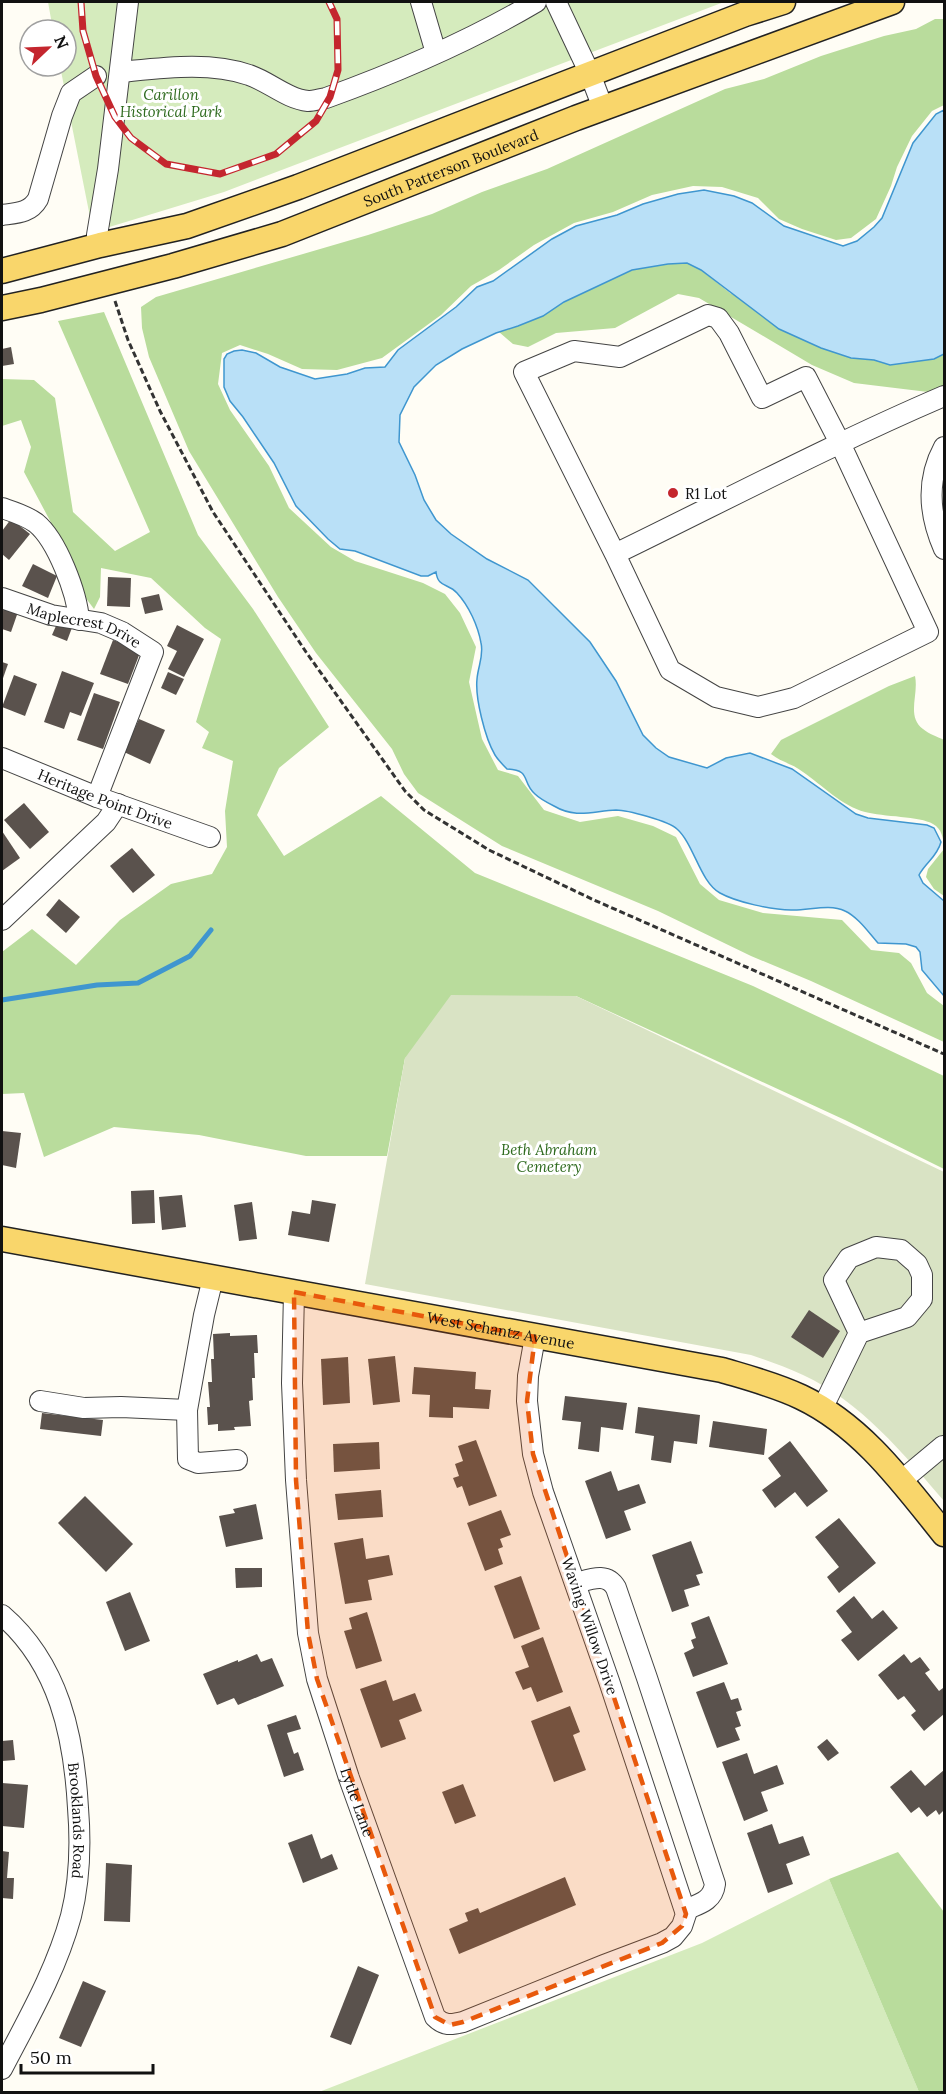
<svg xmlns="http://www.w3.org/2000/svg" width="946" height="2094" font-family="Lora,serif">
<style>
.green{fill:#d5ebbd}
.forest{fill:#b9dc9c}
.cemetery{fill:#d9e3c4}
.water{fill:#b9e0f7;stroke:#3f96cf;stroke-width:1.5}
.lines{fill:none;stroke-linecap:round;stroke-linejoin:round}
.stream{stroke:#3f96cf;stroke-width:5}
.building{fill:#5a524d}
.minor-casing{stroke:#444;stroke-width:22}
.major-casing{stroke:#222;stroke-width:27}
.path{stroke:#333;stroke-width:3;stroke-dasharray:6 3;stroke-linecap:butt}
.minor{stroke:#fff;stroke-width:20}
.major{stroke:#f9d66b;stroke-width:24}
.rail-casing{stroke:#c4262e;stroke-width:7}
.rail{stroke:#fff;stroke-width:4.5;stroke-dasharray:14;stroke-linecap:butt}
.marked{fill:#e8590c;fill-opacity:0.2;stroke:#e8590c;stroke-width:4.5;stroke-dasharray:12 8;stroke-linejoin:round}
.poi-dot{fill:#c4262e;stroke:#fff;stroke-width:2}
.labels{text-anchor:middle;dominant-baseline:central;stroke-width:6;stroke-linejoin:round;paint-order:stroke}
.park-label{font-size:15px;font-style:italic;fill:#2f6b1f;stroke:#fff}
.street-label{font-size:15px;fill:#111;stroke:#fff}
.poi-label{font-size:15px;fill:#111;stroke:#fff;text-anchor:start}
</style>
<rect width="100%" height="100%" fill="#fffdf5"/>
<g class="green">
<path d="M48,2H724L224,192L93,232L60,66H66V30H53Z"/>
<path d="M829,1879L919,2092H319L702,1943Z"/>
</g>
<g class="forest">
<path d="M935,19H944V105L932,111L912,136L897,167L891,186L876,219L851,238L836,240L802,229L779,219L758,198L722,187L693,186L652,195L613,212L574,223L534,245L499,270L471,286L441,315L382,358L337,370L302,369L268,354L240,345L222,353L218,384L230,410L269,466L289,508L331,547L355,561L423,583L445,594L460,613L476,647L469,682L482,739L498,770L518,776L544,810L580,822L618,816L653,826L676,837L700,884L719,900L763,913L842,920L871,950L899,953L911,963L927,993L944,1006V1042L811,981L751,956L658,911L502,846L418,793L404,774L392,749L316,653L278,597L189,451L149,357L142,328L141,307L156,297L368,235L432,214L482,192L547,169L725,89L764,79L821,56L884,36L916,29Z"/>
<path d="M687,263L701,270L730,293L851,358L874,360L890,365L934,359L944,354V387L928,392L854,383L812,365L699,298L678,294L615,328L556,333L528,347L513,344L499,332L543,316L564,302L632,270L668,264Z"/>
<path d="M104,312L198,535L253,609L329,727L279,768L257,815L284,856L381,796L475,873L753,986L944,1076V1169L845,1120L576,996L405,1058L387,1156H306L199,1135L114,1127L44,1157L24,1093L2,1094V952L32,929L76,965L120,920L171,884L212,874L227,847L225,811L233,761L202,748L209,732L196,722L221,639L205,628L151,578L101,568L100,597L94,609L82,593L71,560L24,472L31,447L21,420L2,426V379L34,380L55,398L73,512L115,551L150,532L58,321Z"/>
<path d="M915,676C919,695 906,716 923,729C929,734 938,737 944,740V847C943,838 942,829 933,824C920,816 883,817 865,812C842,806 822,785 803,772C793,764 781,762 771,754L781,740L889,686Z"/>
<path d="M944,849V896L934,889L926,877L928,869Z"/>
<path d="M898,1852L944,1912V2092H919L829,1879Z"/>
</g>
<path class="cemetery" d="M451,995L576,996L944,1172V1501C903,1453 861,1402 803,1375C786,1367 768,1361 751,1355L365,1284L405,1058Z"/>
<path class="water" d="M944,110V354L934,359L890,365L874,360L851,358L821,348L779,329L701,270L687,263L668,264L632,270L564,302L543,316L518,326L496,333L462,349L436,365L414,387L400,415L399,442L415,475L424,500L436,520L451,534L487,559L528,580L590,642L616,681L643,735L656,748L669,757L707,768L726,758L750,753L792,769L856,814L868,818L927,825L934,828L941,842C937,857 926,862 919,875L923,883L944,901V996L922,970L920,952L916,947L906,944L878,943C869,933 858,917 845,911C829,903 808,911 791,910C772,910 736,902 720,893C700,882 694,844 677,829C669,821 627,810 616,810C593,811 576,819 554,806C548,803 539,798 535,794C521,782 532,770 507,769C503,765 498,760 495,755C485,738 475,698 477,679C478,666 484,656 481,643C478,626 469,606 457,593C448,583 438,588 436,572L428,576H421L355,551L340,549L328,539L296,506L274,463L243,417L230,401L224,387V359L227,354L234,351L242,350L256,353L280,367L315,379L347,374L365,368L385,367L398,350L456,307L477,287L493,281L552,239L576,226L617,215L643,204L678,194L704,190L734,196L752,203L784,226L843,246L857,241L874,227L882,218L913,143L936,114Z"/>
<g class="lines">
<path class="stream" d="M2,1000L97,985L138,983L190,956L211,930"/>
</g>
<g class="building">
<path d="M11,347L14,364L2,366V349Z"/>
<path d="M11,519L30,534L9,560L2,554V531Z"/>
<path d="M33,564L57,576L48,598L22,586Z"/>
<path d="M108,577L131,578L130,607L107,606Z"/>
<path d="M159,594L163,610L145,614L141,598Z"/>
<path d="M5,604L19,609L11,632L2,629V614Z"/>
<path d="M59,619L73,625L67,641L52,635Z"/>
<path d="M177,625L204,639L184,677L168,669L177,651L167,646Z"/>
<path d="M113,640L141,650L128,684L100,674Z"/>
<path d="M2,662L8,664L2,681Z"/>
<path d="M62,671L94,683L81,716L70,712L64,729L44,722Z"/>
<path d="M168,672L184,679L176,695L161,688Z"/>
<path d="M14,675L37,684L25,716L2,707Z"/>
<path d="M94,693L120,702L103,749L77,740Z"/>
<path d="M139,719L165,730L150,764L124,752Z"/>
<path d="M24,803L49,832L30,849L4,820Z"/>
<path d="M2,831L20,858L2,871Z"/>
<path d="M132,848L155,875L133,893L110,866Z"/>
<path d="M59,899L80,917L66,933L46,915Z"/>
<path d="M2,1131L21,1133L16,1168L2,1165Z"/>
<path d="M154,1190L155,1223L132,1224L131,1191Z"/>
<path d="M182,1195L186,1227L162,1230L159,1197Z"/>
<path d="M312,1200L336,1204L329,1242L288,1235L292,1211L310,1214Z"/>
<path d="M252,1202L257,1239L239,1241L234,1205Z"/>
<path d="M809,1310L840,1331L823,1358L791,1337Z"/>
<path d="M230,1333V1336L257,1335L258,1353H254L255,1378H252L253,1400L249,1401L251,1426L234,1427L235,1430L218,1431V1424L208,1425L207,1407H210L208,1382H212L211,1359H214L213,1334Z"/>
<path d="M395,1356L400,1402L373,1405L368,1359Z"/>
<path d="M348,1357L350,1403L323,1405L321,1359Z"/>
<path d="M414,1367L476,1372L475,1389L491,1390L489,1409L453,1407V1418L429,1417L430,1395L412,1394Z"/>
<path d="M565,1396L627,1403L623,1430L601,1427L599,1452L578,1449L581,1422L562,1420Z"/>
<path d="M638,1407L700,1415L697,1444L674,1441L671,1463L651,1460L654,1436L635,1433Z"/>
<path d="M42,1413L103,1420L101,1436L40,1429Z"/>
<path d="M713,1421L767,1429L764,1455L709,1447Z"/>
<path d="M476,1440L497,1496L469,1506L462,1486L457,1488L453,1478L459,1476L455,1464L463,1461L458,1446Z"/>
<path d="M790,1441L828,1491L807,1507L795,1492L775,1508L762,1490L781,1476L768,1458Z"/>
<path d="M379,1442L380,1469L334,1472L333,1444Z"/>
<path d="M611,1471L618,1491L639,1484L646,1503L624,1511L631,1530L606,1539L585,1481Z"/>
<path d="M381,1490L383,1517L338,1520L335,1494Z"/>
<path d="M85,1496L133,1544L106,1572L58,1523Z"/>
<path d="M256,1504L263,1539L226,1547L219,1516L235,1513L233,1509Z"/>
<path d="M501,1510L511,1535L500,1539L503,1547L498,1549L503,1564L485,1571L467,1523Z"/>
<path d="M839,1518L876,1563L839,1593L827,1577L839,1567L815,1537Z"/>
<path d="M363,1538L366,1559L389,1555L393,1575L368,1580L372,1600L345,1604L334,1543Z"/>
<path d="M691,1541L703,1573L696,1575L700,1585L684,1590L689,1606L672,1612L652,1555Z"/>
<path d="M235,1568H262V1587L236,1588Z"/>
<path d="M521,1576L540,1629L514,1639L494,1586Z"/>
<path d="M130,1592L150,1641L125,1651L106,1602Z"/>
<path d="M854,1596L872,1619L883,1610L898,1628L858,1661L841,1640L852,1632L836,1611Z"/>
<path d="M367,1612L382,1661L356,1669L344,1631L352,1629L349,1618Z"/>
<path d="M709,1616L728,1664L693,1677L684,1653L694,1648L691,1640L696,1638L691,1623Z"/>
<path d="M543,1637L563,1692L537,1702L531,1687L523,1690L515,1672L529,1667L521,1646Z"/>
<path d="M257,1654L261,1662L272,1658L284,1686L238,1705L234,1698L217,1705L203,1674L238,1660V1662Z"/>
<path d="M904,1654L911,1663L920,1657L930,1670L925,1673L939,1691L943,1688L944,1689V1714L924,1731L911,1715L916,1711L904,1696L898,1700L878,1675Z"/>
<path d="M386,1680L393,1701L415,1693L422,1711L399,1720L406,1739L381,1748L360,1689Z"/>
<path d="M724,1682L731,1700L738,1698L742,1710L736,1712L741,1726L735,1728L740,1740L717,1748L696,1692Z"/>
<path d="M570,1706L580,1732L573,1735L586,1770L554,1782L531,1721Z"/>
<path d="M296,1715L301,1729L287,1733L294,1754L298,1752L304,1770L284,1777L267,1725Z"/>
<path d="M827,1739L839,1753L828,1761L817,1747Z"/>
<path d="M13,1740L15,1760L2,1761V1741Z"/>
<path d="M747,1753L754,1774L777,1765L784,1784L761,1792L768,1811L744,1821L722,1762Z"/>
<path d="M911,1770L925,1786L944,1770V1810L939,1815L936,1810L927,1817L919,1807L911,1813L890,1787Z"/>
<path d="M2,1783L28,1785L24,1828L2,1826Z"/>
<path d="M463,1784L476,1816L455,1824L442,1792Z"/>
<path d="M772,1824L779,1844L803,1836L810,1855L786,1864L793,1884L768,1893L747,1833Z"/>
<path d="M312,1834L321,1859L332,1854L338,1869L303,1883L288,1843Z"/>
<path d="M2,1851L9,1852L7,1878H14L13,1899L2,1898Z"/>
<path d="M106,1863L132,1865L130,1922L104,1921Z"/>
<path d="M565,1877L576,1905L459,1954L449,1929L468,1921L465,1913L478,1908L480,1913Z"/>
<path d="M358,1966L379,1975L351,2045L330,2037Z"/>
<path d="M83,1981L106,1991L81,2047L59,2038Z"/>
</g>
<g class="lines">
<g class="minor-casing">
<g id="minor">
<path d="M421,2L436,53"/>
<path d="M556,2L590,74L603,108"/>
<path d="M120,72C161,68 210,61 249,75C268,81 287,99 308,101C313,101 320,99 326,98C398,72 470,41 536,2"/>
<path d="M2,215C17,213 30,213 38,199L62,116L71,93L96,76"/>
<path d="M97,235L108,169L128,2"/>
<path d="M944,447C926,480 929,515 944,549"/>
<path d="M2,508C14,512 25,515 36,523C57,540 77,593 79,620"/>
<path d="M615,554L524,372L574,351L620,357L708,315L718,318L729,333L762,398L806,377L840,443L928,632L794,698L758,707L716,697L670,670L615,554C724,501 832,444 944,396"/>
<path id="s1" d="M2,598L51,615L101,623L122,632L153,652L97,797"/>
<path id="s2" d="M2,758L97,797L210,837"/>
<path d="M2,920L106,822L118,804"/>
<path id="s3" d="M294,1292L292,1383L296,1480L308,1633L317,1679L349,1778L435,2017C444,2026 451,2025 463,2022L604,1965L662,1943L673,1937L682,1926L686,1914L609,1681L543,1492L533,1454L527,1401L528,1376L535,1337"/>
<path d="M40,1401L84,1408L121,1407L187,1410L204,1315L213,1278"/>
<path d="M822,1409L859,1333L907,1317L922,1299V1275L917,1264L901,1250L876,1247L849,1258L834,1280L859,1333"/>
<path d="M187,1410L188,1459L198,1463L237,1460"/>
<path d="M901,1481L943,1446"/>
<path d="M576,1583C591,1579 607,1572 616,1588L647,1678L715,1884C713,1901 699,1904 685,1910"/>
<path id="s4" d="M2,1615C59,1664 74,1736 78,1808C81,1845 80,1880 71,1916C56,1971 28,2019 2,2069"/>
</g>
</g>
<g class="major-casing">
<g id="major">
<path d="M2,271L100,245L187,226L298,187L745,14L783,2"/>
<path id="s5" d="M2,308L41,300L173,266L282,234L576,118L892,2"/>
<path id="s6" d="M2,1239L722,1370C749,1378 776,1385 801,1397C862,1426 903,1483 944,1534"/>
</g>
</g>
<path class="path" d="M115,301L128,340L160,411L213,512L306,652L405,791L424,810L489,850L594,900L944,1054"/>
<use href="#minor" class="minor"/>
<use href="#major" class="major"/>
<g class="rail-casing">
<path id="rail" d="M81,2L83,31L96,76L115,117L131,138L166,164L220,174L276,154L316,121L330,97L338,70L337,19L329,2"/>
</g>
<use href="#rail" class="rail"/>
</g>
<path class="marked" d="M294,1292L535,1337L527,1401L533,1454L686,1914L682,1926L662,1943L463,2022L450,2025L435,2017L317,1679L308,1633L296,1480Z"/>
<circle class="poi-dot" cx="673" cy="493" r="6"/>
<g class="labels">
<g class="park-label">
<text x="171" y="94">Carillon<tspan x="171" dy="17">Historical Park</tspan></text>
<text x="549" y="1149">Beth Abraham<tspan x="549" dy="17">Cemetery</tspan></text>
</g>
<g class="street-label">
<text stroke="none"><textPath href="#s5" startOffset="471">South Patterson Boulevard</textPath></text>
<text stroke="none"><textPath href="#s1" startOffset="87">Maplecrest Drive</textPath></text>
<text stroke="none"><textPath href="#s2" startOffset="111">Heritage Point Drive</textPath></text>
<text stroke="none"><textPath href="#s6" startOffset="507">West Schantz Avenue</textPath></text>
<text transform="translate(590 1626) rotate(71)">Waving Willow Drive</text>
<text stroke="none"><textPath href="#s3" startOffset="518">Lytle Lane</textPath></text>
<text stroke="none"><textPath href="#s4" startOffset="226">Brooklands Road</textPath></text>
</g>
<g class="poi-label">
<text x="685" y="493">R1 Lot</text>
</g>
</g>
<rect width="946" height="2094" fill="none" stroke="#111111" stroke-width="6"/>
<g transform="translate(48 48) rotate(67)"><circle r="28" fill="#ffffff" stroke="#a0a0a0" stroke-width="1.5"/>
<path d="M0-4.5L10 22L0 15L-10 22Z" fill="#c4262e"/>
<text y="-9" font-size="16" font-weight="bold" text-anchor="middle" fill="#111111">N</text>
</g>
<path d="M21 2064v9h132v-9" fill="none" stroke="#111111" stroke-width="3"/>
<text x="30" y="2064" font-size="18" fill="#111111" stroke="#ffffff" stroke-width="4.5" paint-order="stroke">50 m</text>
</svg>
